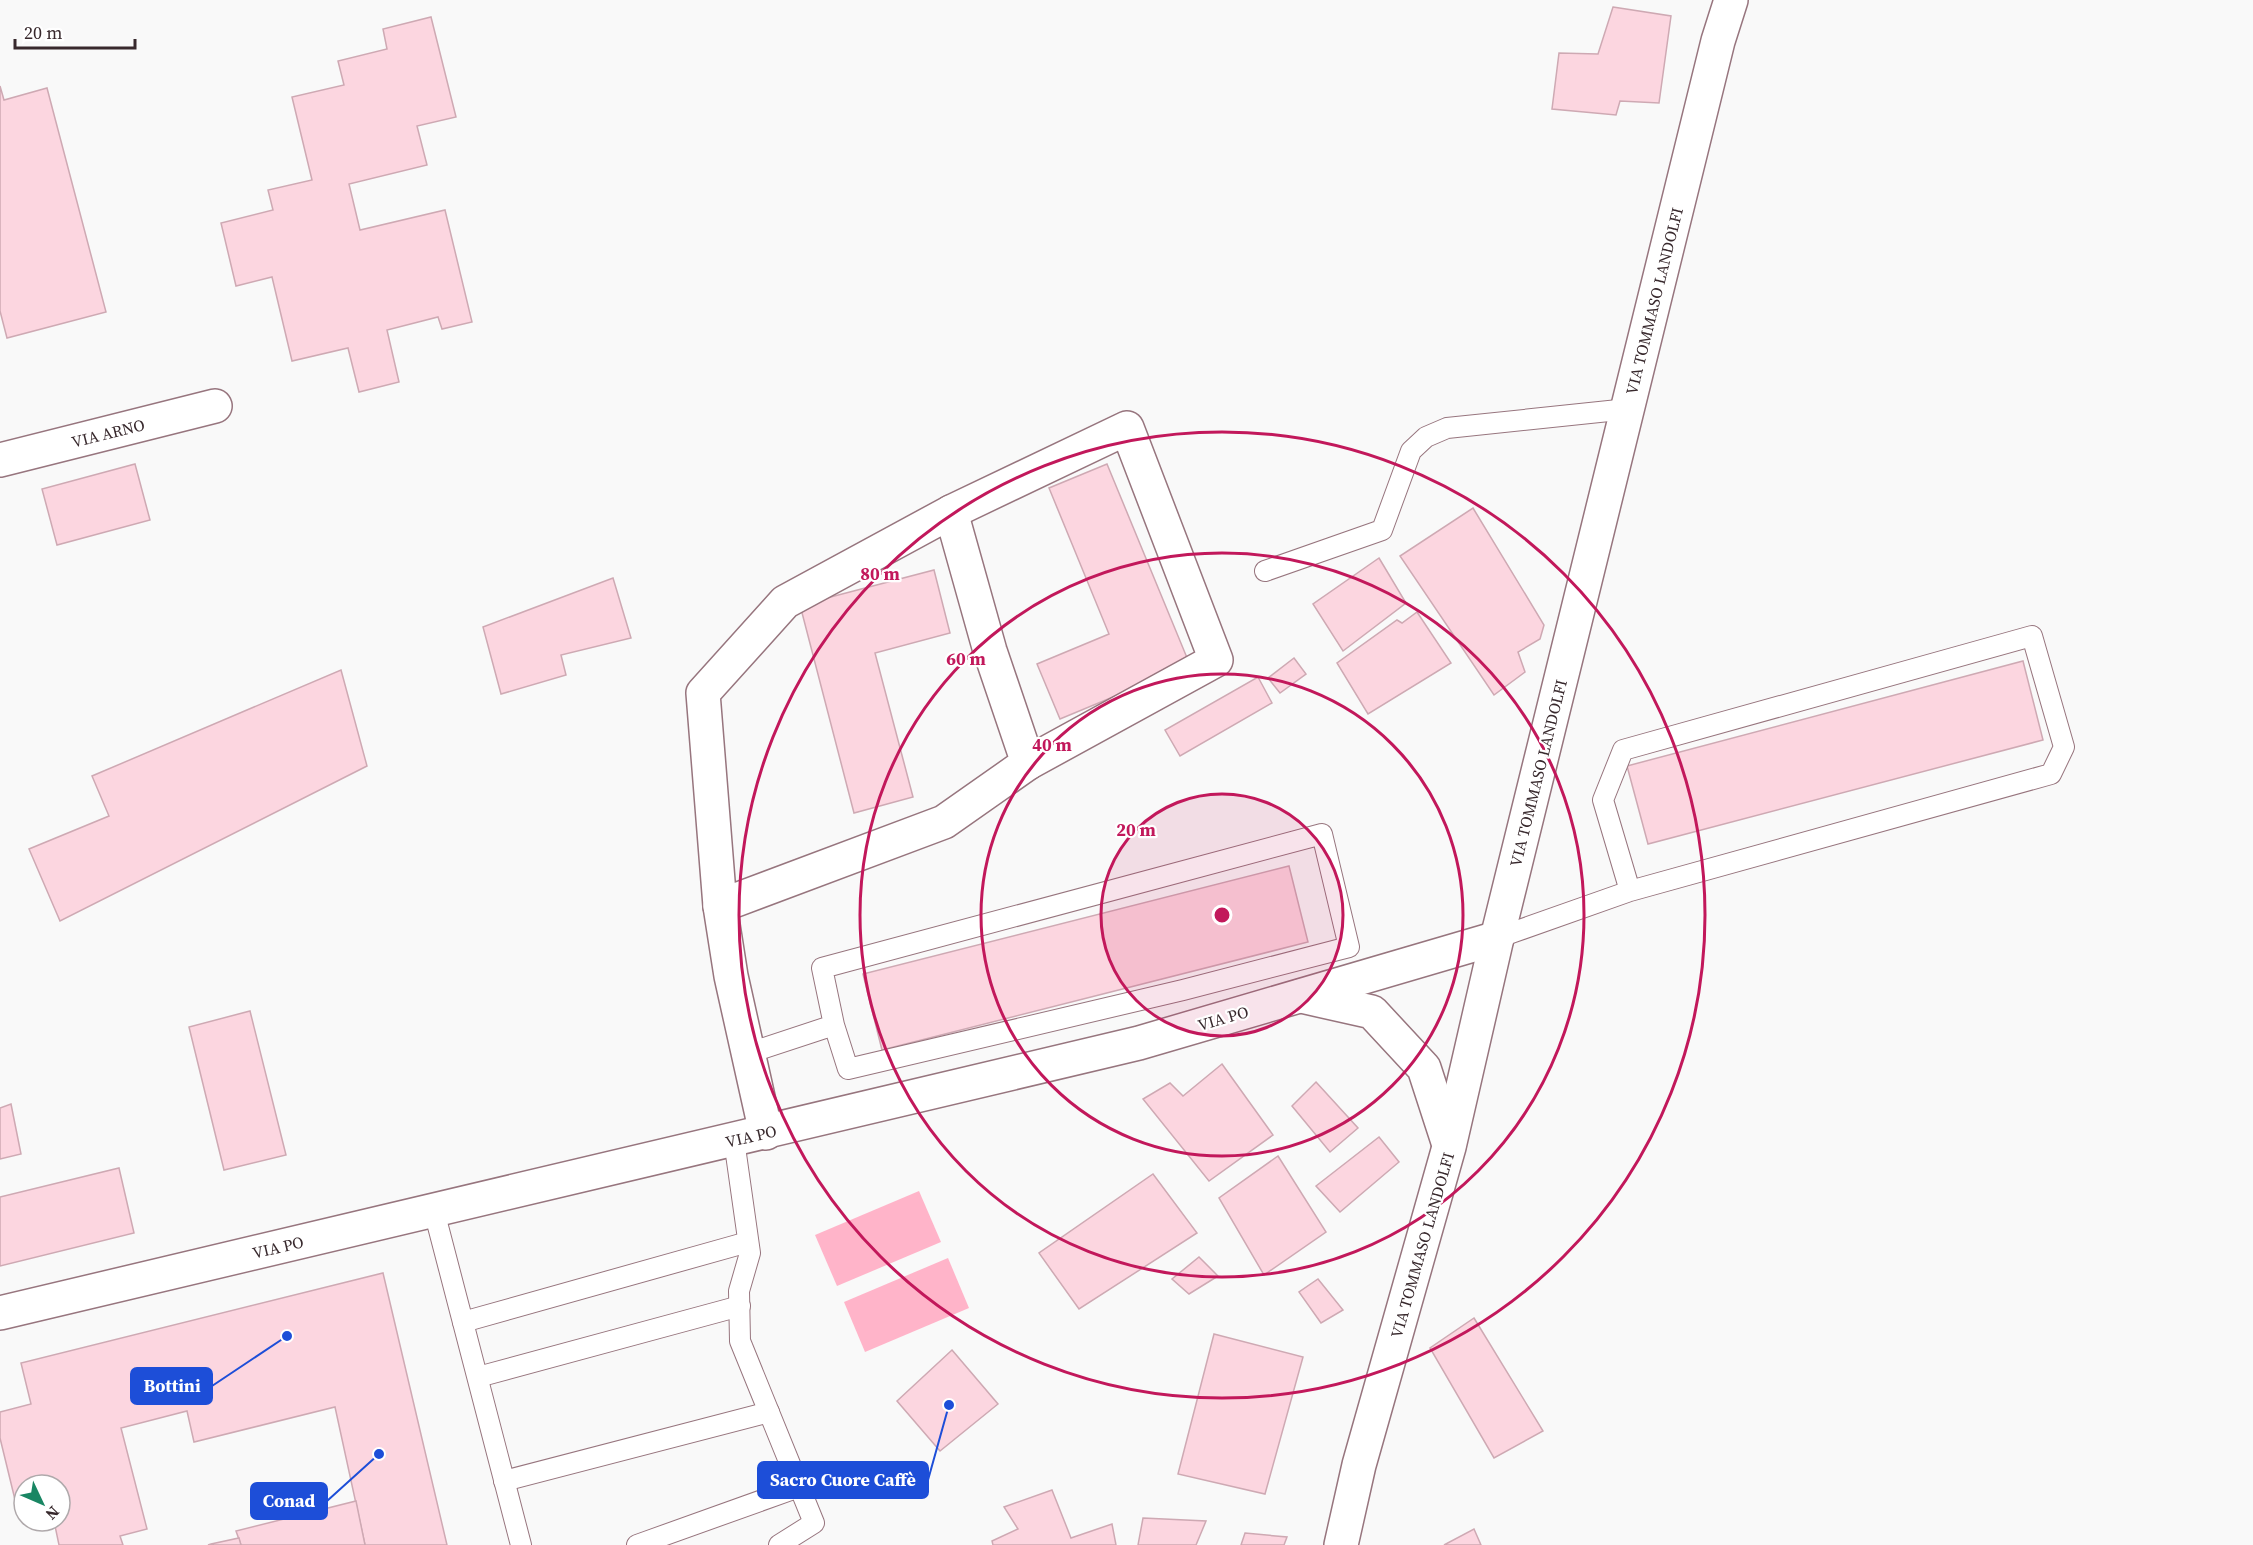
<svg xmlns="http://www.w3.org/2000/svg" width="2253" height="1545" font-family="'Source Serif 4',serif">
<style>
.green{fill:#ffb4c9}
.building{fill:#fcd6e0;stroke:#cea9b3;stroke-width:1.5}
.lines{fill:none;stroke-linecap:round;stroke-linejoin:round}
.service-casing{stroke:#97757e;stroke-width:22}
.minor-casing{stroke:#97757e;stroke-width:36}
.service{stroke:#fff;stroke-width:20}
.minor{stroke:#fff;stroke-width:33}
.ring{fill:none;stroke:#c2185b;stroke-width:3}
.labels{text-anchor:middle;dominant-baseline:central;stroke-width:4.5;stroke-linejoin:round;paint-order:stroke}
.street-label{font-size:16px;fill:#38292d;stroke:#fff}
.centre{fill:#c2185b;stroke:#fff;stroke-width:3}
.ring-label{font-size:18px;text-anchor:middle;font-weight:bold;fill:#c2185b;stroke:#fff;stroke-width:4.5;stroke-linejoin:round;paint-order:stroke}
.leader{fill:none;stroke:#1d4ed8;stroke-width:2}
.callout-dot{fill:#1d4ed8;stroke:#fff;stroke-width:2}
.callout{fill:#1d4ed8;stroke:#1d4ed8;stroke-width:2}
.callout-label{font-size:18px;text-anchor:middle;font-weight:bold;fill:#fff}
</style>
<rect width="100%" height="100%" fill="#f9f9f9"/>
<g class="green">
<path d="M919,1191L941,1242L837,1286L815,1235Z"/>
<path d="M948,1258L969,1308L865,1352L844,1302Z"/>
</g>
<g class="building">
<path d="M1613,7L1671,16L1659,103L1620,101L1616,115L1552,109L1559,53L1598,54Z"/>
<path d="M431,17L456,117L417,126L427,165L349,184L360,230L445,210L472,322L442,329L438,317L387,330L399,382L359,392L348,348L292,361L272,277L236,286L221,223L273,210L268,190L312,180L292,97L344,85L338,61L387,49L383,29Z"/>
<path d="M0,86L4,100L47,88L106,312L7,338L0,311Z"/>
<path d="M135,464L150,520L57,545L42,489Z"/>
<path d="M1107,464L1190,665L1060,719L1037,664L1109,634L1049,488Z"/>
<path d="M1473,508L1544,625L1540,639L1518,652L1525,672L1494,695L1400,556Z"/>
<path d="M1379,558L1406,603L1343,651L1313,604Z"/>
<path d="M934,570L950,633L875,653L913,797L854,813L800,605Z"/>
<path d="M613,578L631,638L561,655L566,675L501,694L483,627Z"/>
<path d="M1417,612L1451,663L1368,714L1337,663L1397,620L1402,623Z"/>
<path d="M1294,658L1306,674L1280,693L1268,678Z"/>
<path d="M2023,661L2043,740L1648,844L1627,766Z"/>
<path d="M341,670L367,766L60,921L29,849L109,816L92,776Z"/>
<path d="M1258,677L1272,703L1180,756L1165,730Z"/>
<path d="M1289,866L1308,942L882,1050L863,974Z"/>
<path d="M250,1011L286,1155L224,1170L189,1027Z"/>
<path d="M1222,1064L1273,1135L1209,1181L1143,1099L1170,1083L1183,1096Z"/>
<path d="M1316,1082L1358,1128L1330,1152L1292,1106Z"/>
<path d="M11,1104L21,1154L0,1159V1108Z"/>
<path d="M1379,1137L1399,1162L1340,1212L1316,1186Z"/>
<path d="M1278,1156L1326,1232L1264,1275L1219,1198Z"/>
<path d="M119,1168L134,1233L0,1266V1197Z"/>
<path d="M1153,1174L1197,1233L1079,1309L1039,1253Z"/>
<path d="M1199,1257L1218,1276L1189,1294L1172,1279Z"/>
<path d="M383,1273L447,1545H365L335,1407L194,1442L187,1411L121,1428L147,1529L120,1536L123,1545H59L54,1521H60V1485H24V1510L18,1512L0,1438V1412L31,1404L21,1363Z"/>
<path d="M1318,1279L1343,1310L1321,1323L1299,1292Z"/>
<path d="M1474,1318L1543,1431L1494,1458L1430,1348Z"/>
<path d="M1214,1334L1303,1357L1265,1494L1178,1474Z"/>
<path d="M952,1350L998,1404L940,1451L897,1401Z"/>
<path d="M1052,1490L1071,1538L1112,1524L1116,1545H993L992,1541L1018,1529L1004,1507Z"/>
<path d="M356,1501L365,1545H241L236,1531Z"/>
<path d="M1143,1518L1206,1521L1196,1545H1138Z"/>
<path d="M1474,1529L1481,1545H1444Z"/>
<path d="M1245,1533L1287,1537L1284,1545H1241Z"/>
<path d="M239,1538L241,1545H208L211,1544Z"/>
</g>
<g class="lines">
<g class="service-casing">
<g id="service">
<path d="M1265,571L1382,530L1411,451L1426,437L1447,428L1628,409"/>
<path d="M1497,938L1630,891L1603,800L1623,750L2032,636L2064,747L2051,774L1630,891"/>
<path d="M749,1053L834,1025L848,1069L1183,990L1349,947L1322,834L822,968L834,1025"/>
<path d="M734,1140L750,1253L739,1291L740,1341L814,1523L779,1545"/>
<path d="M434,1211L521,1545"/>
<path d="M463,1322L748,1242"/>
<path d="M478,1377L740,1306"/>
<path d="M504,1481L769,1412"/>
<path d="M637,1545L799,1487"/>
</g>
</g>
<g class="minor-casing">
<g id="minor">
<path d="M0,460L215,406"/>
<path d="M951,512L990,651L1028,763L944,822L720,906L703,693L785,602Z"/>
<path d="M951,512L1127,428L1216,660L1028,763"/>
<path d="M720,906L731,976L766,1133"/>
<path d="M1301,996L1372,1012L1424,1068L1449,1145"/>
<path d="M0,1313L1139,1043L1497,938"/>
<path d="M1341,1545L1359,1465L1449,1147L1497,938L1718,41L1731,0"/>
</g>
</g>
<use href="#service" class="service"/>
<use href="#minor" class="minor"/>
</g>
<circle cx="1222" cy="915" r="121" fill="#c2185b" fill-opacity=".12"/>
<g class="ring">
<circle cx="1222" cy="915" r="121"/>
<circle cx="1222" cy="915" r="241"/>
<circle cx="1222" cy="915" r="362"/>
<circle cx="1222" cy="915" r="483"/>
</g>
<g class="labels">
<g class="street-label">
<text transform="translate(1654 301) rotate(-76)">VIA TOMMASO LANDOLFI</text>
<text transform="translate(108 433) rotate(-14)">VIA ARNO</text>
<text transform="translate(1538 773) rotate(-76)">VIA TOMMASO LANDOLFI</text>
<text transform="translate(1223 1018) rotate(-16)">VIA PO</text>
<text transform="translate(751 1136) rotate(-13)">VIA PO</text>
<text transform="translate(1422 1245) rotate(-74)">VIA TOMMASO LANDOLFI</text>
<text transform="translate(278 1247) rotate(-13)">VIA PO</text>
</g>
</g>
<circle cx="1222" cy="915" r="9" class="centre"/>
<g class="ring-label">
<text x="880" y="580">80 m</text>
<text x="966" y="665">60 m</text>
<text x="1052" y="751">40 m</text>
<text x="1136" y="836">20 m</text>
</g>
<path class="leader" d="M287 1336L212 1386M949 1405L928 1480M379 1454L327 1501"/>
<g class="callout-dot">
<circle cx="287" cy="1336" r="6"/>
<circle cx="949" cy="1405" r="6"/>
<circle cx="379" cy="1454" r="6"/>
</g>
<g class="callout">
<rect x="131" y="1368" width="81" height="36" rx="6"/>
<rect x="758" y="1462" width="170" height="36" rx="6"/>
<rect x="251" y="1483" width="76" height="36" rx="6"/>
</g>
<g class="callout-label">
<text x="172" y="1392">Bottini</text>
<text x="843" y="1486">Sacro Cuore Caffè</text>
<text x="289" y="1507">Conad</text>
</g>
<g transform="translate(42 1503) rotate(134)"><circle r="28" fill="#ffffff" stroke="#afa9ab" stroke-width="1.5"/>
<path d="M0-4.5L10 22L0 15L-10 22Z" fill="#198663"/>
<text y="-9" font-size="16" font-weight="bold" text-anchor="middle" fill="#38292d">N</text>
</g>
<path d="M15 39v9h120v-9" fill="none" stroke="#38292d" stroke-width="3"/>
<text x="24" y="39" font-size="18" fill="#38292d" stroke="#ffffff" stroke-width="4.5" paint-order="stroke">20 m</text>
</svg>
